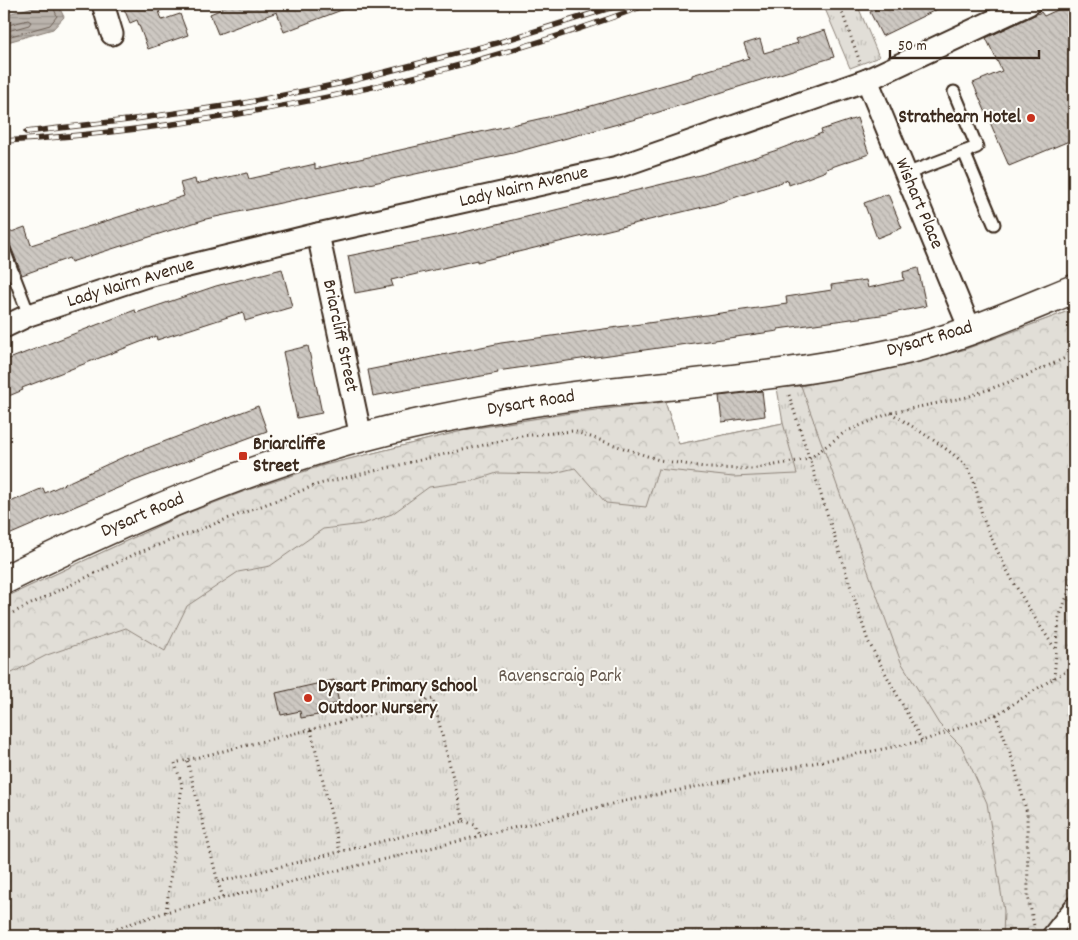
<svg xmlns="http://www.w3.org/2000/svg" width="1078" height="940" font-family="Dekko,sans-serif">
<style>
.grass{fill:url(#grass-tufts);stroke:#8e847a}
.forest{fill:url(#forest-crowns);stroke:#8e847a}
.water{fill:url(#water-rules);stroke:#887d74}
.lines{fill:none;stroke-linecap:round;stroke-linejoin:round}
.shore{stroke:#6e6157;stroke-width:1}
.building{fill:url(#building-back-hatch);stroke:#3b2a1e}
.service-casing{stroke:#3b2a1e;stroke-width:15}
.pedestrian-casing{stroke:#3b2a1e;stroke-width:20}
.minor-casing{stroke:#3b2a1e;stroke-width:25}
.primary-casing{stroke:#3b2a1e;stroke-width:31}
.path{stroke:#3b2a1e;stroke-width:3;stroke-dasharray:1 4;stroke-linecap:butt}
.service{stroke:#fdfcf7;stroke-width:11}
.pedestrian{stroke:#fdfcf7;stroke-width:16}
.minor{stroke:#fdfcf7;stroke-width:21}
.primary{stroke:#fdfcf7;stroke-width:28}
.rail-casing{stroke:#3b2a1e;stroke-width:5.5}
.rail{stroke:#fdfcf7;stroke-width:4;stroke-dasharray:11;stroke-linecap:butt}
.poi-dot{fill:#c8321e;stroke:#fdfcf7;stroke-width:2}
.labels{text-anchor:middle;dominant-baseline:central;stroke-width:4;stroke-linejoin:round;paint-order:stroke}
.poi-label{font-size:19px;font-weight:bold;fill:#3b2a1e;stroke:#fdfcf7;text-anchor:start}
.street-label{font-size:19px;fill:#3b2a1e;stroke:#fdfcf7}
.park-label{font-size:19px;fill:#64574c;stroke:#fdfcf7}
</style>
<defs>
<pattern id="grass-tufts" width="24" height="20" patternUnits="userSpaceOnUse" patternTransform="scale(1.25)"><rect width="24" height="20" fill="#e1ded7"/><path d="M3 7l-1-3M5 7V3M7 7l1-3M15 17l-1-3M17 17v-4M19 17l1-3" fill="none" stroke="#c2bfb8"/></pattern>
<pattern id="forest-crowns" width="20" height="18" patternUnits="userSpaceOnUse" patternTransform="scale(1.25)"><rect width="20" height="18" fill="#e1ded7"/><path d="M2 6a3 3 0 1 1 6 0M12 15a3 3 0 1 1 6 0" fill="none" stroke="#c2bfb8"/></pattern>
<pattern id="water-rules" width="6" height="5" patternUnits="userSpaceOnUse" patternTransform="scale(1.25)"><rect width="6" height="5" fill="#bbb4ad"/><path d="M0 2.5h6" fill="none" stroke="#99938c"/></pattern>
<pattern id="building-back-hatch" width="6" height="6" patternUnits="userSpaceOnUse" patternTransform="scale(1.25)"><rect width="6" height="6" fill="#cdc8c2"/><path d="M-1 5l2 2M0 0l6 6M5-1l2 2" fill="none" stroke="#b1aca6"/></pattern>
</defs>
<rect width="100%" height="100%" fill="#fdfcf7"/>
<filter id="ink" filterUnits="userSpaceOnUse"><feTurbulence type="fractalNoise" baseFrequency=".02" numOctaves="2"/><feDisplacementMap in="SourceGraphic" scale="10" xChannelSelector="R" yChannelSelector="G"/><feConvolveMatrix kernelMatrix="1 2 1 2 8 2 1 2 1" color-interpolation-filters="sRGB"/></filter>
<g filter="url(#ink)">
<g class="grass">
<path d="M823,4H857L879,57L850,68Z"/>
<path d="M1074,309V936H4V598L180,516L248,490L321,466L470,429L571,413L665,402L679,444L783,423L777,388L801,386L963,350Z"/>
</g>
<g class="forest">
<path d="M1074,309V936H1003L1004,911L987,803L962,747L939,724L901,662L801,386L963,350Z"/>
<path d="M665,402L679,444L783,423L797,474L733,477L658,469L646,507L606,503L575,468L550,474L497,473L472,481L429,487L392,514L363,524L323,529L270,566L238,572L187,606L165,651L126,628L47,655L4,677V598L180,516L248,490L321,466L470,429L571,413Z"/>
</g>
<path class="water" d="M45,4L59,7L64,17L53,29L4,43V15Z"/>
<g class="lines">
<g class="shore">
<path d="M4,26L28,20L31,22L29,25L4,32"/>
<path d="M4,38L50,25L57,16L52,4"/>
</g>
</g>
<g class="building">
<path d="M122,4H175L159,11L162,20L180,14L188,35L148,49L137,20L130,23Z"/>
<path d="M220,4H352V6L284,32L277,12L218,34L210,14L222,9Z"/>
<path d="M886,4H948L882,36L870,12Z"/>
<path d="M1070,4H1074V139L1009,166L973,83L1002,71L986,38L1041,12L1044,16Z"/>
<path d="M825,30L834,57L643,117L513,153L206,219L71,262L69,258L22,275L6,234L25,227L31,245L184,196L180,183L195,179L196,184L247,173L249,179L315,164V169L570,112L692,77V75L749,58L744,44L760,39L764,53L798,43L796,39Z"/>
<path d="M857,118L869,154L826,169V171L789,185L788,180L715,204L477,262V260L391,280L393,286L355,293L348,256L456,234L704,174L777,150L822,133L821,130Z"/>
<path d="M888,194L902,228L877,238L864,203Z"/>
<path d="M918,268L926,306L888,314L778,329V331L497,371L498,373L373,396L368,370L501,343L787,304L786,297L832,290L831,285L866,280L868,288L904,280L903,272Z"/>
<path d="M282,269L292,307L245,321L243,312L157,340L156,336L22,388L23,390L4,398V361L135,310L136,313L216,286Z"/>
<path d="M308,346L322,413L297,418L283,352Z"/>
<path d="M762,391L765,416L722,422L719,396Z"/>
<path d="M258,406L267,431L134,481L4,537V511L10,507L8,503L43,488L45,493L121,458Z"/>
<path d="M334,680L339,703L316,708L318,715L301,718L300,711L281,715L276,693Z"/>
</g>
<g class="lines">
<g class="service-casing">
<g id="service">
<path d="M964,152L994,224"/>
<path d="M906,174L977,147L954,92"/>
<path d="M4,250L29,315"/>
</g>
</g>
<g class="pedestrian-casing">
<path id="pedestrian" d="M1050,936L1074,905"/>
</g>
<g class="minor-casing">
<g id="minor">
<path d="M103,4L112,34"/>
<path d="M867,80L970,329"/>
<path d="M318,234L361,437"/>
<path d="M4,327L29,315L147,276L318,234L618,167L867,80L1029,4"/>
</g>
</g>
<g class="primary-casing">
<path id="primary" d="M4,580C140,512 284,451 434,420C498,407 563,396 628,390C726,380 826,371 922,346C973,332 1025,309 1074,289"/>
</g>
<g class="path">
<path d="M839,4L860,62"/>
<path d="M789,395L868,641L922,741"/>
<path d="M891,413C908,424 959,454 968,469C978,485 978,506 985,523C1003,568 1029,610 1056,650"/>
<path d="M4,617L135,554L319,484L522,436L573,431L659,460L710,468L752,469L809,459L845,432L890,413L967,397L1026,376L1074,354"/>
<path d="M1054,678L1059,618L1074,577"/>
<path d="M996,715L1054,678L1074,667"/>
<path d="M311,730L340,852"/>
<path d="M464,821L475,825L480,835"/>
<path d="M218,882L223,898"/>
<path d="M166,912L182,785L175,763L187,760L433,699L464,821L218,882L187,760"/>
<path d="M93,936L166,912L616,803L922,741L996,715L1013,761L1027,813L1028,895L1034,926"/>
</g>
<use href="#service" class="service"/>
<use href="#pedestrian" class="pedestrian"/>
<use href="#minor" class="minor"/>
<use href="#primary" class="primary"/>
<g class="rail-casing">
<g id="rail">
<path d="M26,132L128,120L245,103L343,83L497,43L623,4"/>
<path d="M4,141C221,128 446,80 649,4"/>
</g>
</g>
<use href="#rail" class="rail"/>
</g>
</g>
<g class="poi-dot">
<circle cx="1031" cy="118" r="5"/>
<rect x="238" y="451" width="10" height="10" rx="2.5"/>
<circle cx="308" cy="698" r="5"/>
</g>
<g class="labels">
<g class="poi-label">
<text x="1021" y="118" text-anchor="end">Strathearn Hotel</text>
<text x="253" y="445">Briarcliffe<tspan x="253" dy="22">Street</tspan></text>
<text x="318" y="687">Dysart Primary School<tspan x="318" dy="22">Outdoor Nursery</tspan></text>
</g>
<g class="street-label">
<text transform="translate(524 188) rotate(-13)">Lady Nairn Avenue</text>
<text transform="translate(918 204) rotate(67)">Wishart Place</text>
<text transform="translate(131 284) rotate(-17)">Lady Nairn Avenue</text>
<text transform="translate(339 336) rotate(78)">Briarcliff Street</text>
<text transform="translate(930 340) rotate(-16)">Dysart Road</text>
<text transform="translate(531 404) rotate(-9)">Dysart Road</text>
<text transform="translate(143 516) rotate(-23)">Dysart Road</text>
</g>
<g class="park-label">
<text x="560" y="677">Ravenscraig Park</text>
</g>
</g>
<rect width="1078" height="940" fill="none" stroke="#fdfcf7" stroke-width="20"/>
<rect x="10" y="10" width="1058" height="920" fill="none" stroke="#3b2a1e" stroke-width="2" filter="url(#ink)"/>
<path d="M890 50v8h149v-8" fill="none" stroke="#3b2a1e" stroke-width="2.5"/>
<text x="898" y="50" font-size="15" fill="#3b2a1e" stroke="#fdfcf7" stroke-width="4" paint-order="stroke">50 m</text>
</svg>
